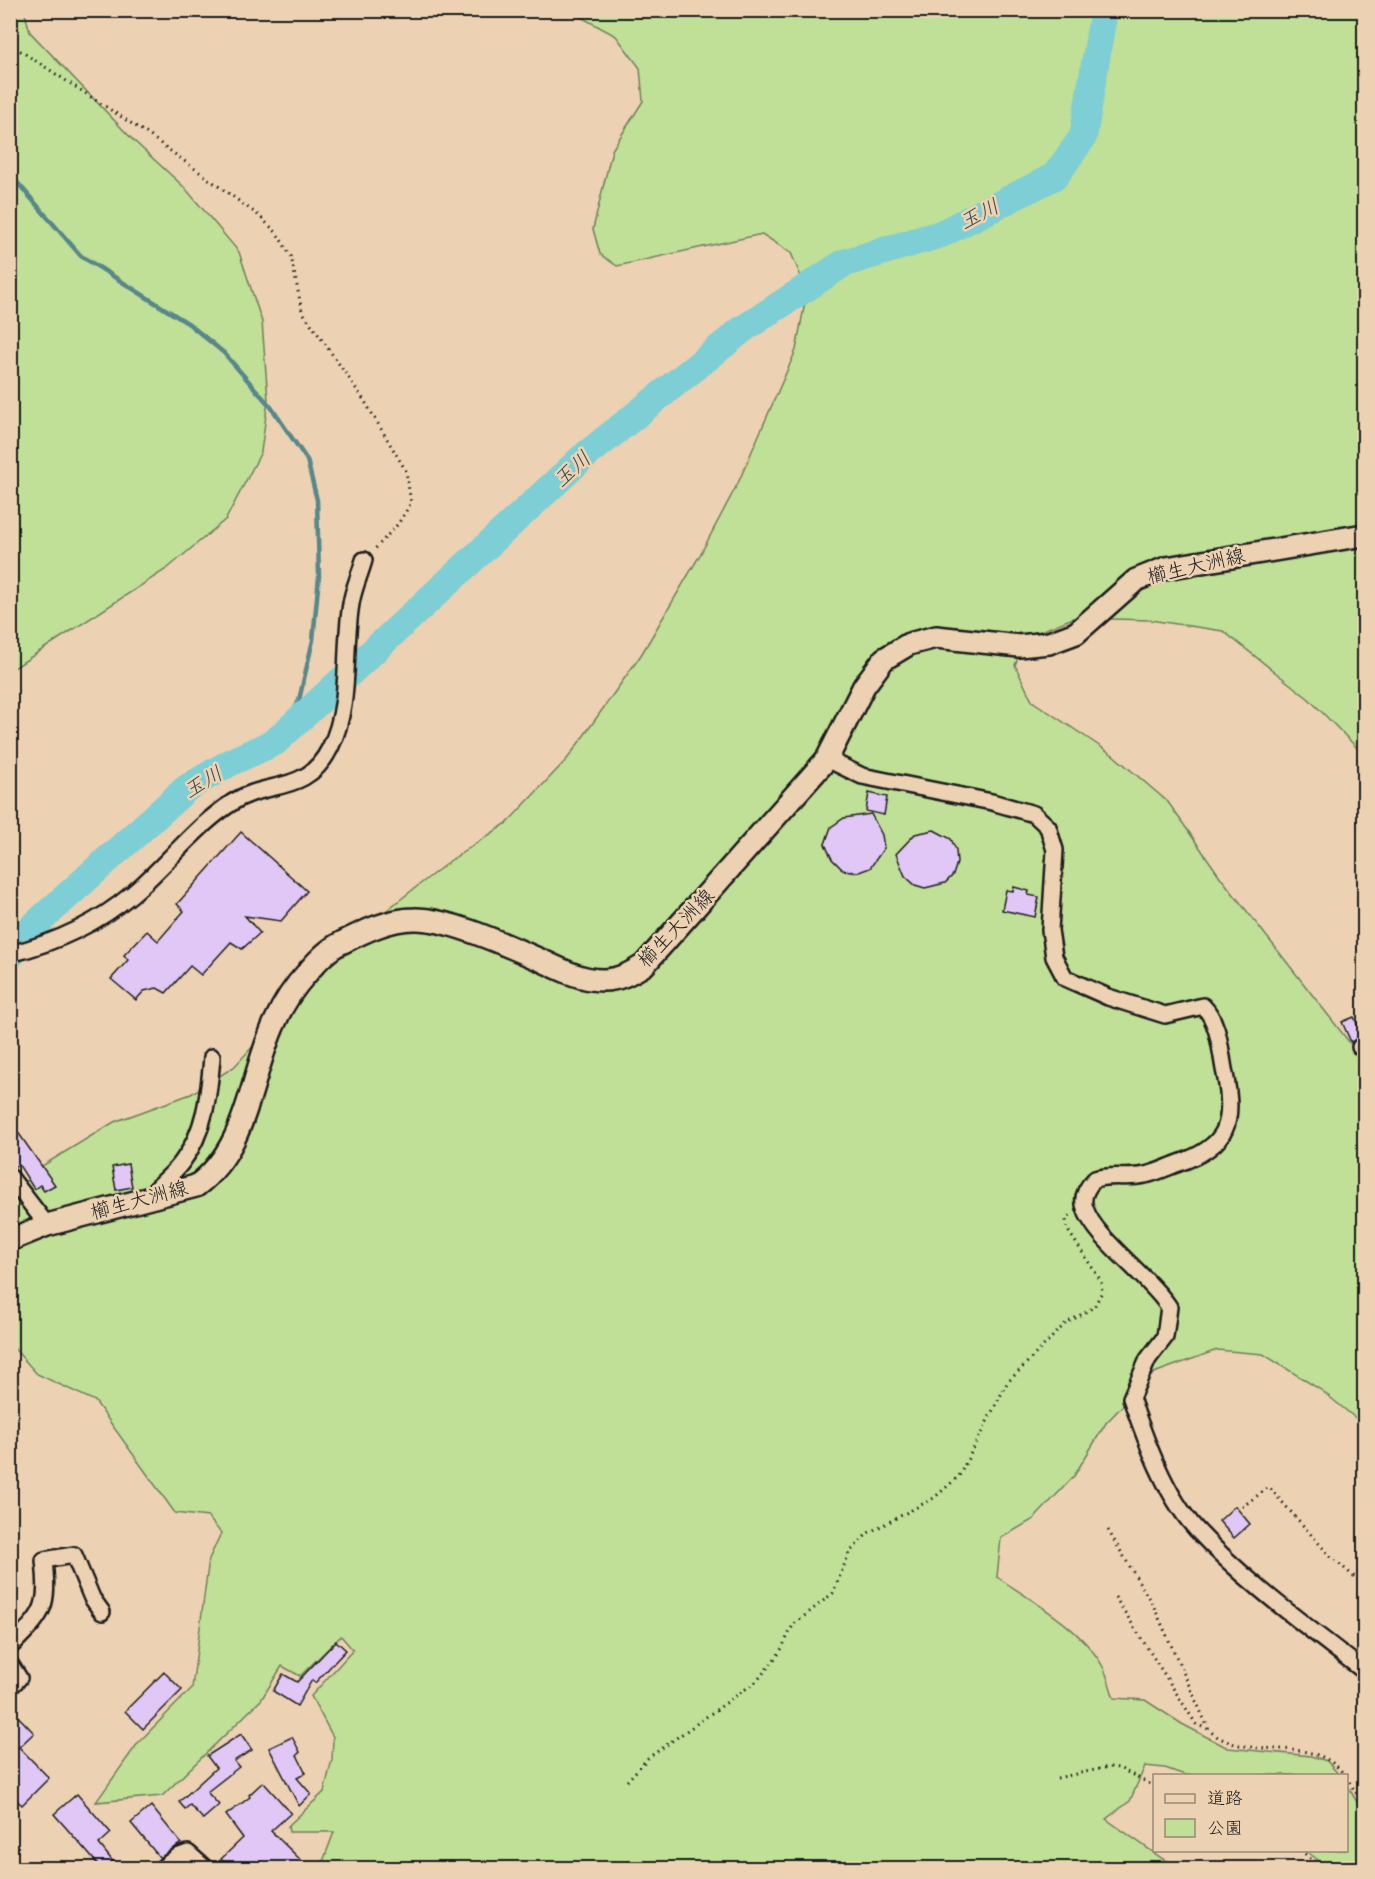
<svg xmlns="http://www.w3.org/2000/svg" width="1375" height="1879" font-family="'Comic Neue','Klee One',sans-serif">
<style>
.green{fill:#c0df97;stroke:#6e7e5a;stroke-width:1.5}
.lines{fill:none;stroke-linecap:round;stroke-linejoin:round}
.stream{stroke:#56878b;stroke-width:4.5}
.river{stroke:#7dced5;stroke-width:28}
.building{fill:#e0c7f6;stroke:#1c1c1c;stroke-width:1.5}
.street-casing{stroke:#1c1c1c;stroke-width:20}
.secondary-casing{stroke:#1c1c1c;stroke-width:26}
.path{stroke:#1c1c1c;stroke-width:3;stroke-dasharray:1.5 4.5;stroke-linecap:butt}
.street{stroke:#ecd2b3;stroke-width:15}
.secondary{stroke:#ecd2b3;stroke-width:21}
.labels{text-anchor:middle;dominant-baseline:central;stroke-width:5;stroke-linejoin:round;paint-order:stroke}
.street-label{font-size:20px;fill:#1c1c1c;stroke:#ecd2b3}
.water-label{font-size:21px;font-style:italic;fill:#34484a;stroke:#ecd2b3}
</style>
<rect width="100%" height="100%" fill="#ecd2b3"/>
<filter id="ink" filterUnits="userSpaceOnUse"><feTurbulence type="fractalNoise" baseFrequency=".0167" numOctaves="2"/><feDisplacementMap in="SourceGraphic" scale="12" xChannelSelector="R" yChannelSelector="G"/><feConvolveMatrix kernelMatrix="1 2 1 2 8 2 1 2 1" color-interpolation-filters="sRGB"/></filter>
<g filter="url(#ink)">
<g class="green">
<path d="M24,10L30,32L133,140L185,188L239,252L262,322L268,400L261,452L226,519L168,568L11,670L10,11Z"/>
<path d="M570,11H1364V755L1309,699L1223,631L1150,620L1073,618L1028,636L1015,665L1032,701L1113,755L1168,802L1221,878L1364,1061V1425L1321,1390L1263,1354L1217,1350L1154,1373L1106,1423L1074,1476L1034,1519L1001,1538L997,1577C1031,1600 1083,1629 1103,1667C1108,1676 1110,1688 1114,1698L1145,1700L1182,1724L1228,1748L1311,1756L1327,1761L1339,1775H1185L1165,1768L1145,1766L1130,1801L1106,1819L1163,1859L1184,1868H327L322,1864L334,1832H289L288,1826L324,1792L332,1760L333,1737L311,1696L353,1650L341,1636L300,1676L282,1666L261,1700L162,1796L96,1802L138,1743L192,1688L209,1559L221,1533L208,1517L175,1513L95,1401L37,1374L11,1345V1197L37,1169L114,1122L191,1094L234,1067L318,975L383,913L451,860L507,823L568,758L641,655L700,555L738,483L796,350L807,291L791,253L762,234L617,266L600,254L593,229L612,150L643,101L640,68L616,36Z"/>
<path d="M1347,1785L1364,1814V1868H1329L1306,1851L1346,1850Z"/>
</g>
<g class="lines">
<path class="stream" d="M10,174L81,256L189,324L224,353L271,407L307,460L317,500L319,576L313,640L299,700L286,730"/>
<path class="river" d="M10,956L27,932L187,788L231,762L275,742L581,459L743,329L844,263L941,234L1055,176L1083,137L1104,10"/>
</g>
<g class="building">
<path d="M869,793L887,797L884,815L866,811Z"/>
<path d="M871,814L882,835L884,848L870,868L859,872L843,870L832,859L825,844L831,827L844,818Z"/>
<path d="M934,830L951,839L956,850L957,863L953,875L945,883L925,888L915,885L905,876L896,854L915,834Z"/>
<path d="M241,832L307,891L281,921L245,916L260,933L242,949L231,942L201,975L190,966L166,993L157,988L144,991L136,1000L111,979L128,960L124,955L147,931L158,941L184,911L177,904Z"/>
<path d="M1014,887L1029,891L1028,895L1039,897L1035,917L1002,910L1006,890L1013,891Z"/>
<path d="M1354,1017L1363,1037L1351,1042L1342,1022Z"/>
<path d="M10,1121L55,1185L44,1191L40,1185L34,1189L19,1165L10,1167Z"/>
<path d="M128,1164L132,1187L116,1190L112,1167Z"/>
<path d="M1235,1506L1250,1524L1234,1538L1219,1521Z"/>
<path d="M336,1641L346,1650L315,1683L312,1680L297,1706L273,1691L283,1674L297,1682Z"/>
<path d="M164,1672L182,1690L143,1729L125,1711Z"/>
<path d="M10,1708L34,1733L19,1747L49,1778L22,1805L10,1794Z"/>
<path d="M241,1734L252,1750L234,1761L239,1767L207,1792L219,1805L203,1819L190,1805L185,1809L179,1802L216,1768L207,1756Z"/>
<path d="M292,1737L300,1752L297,1755L306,1773L297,1778L311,1794L299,1806L269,1748Z"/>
<path d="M263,1782L291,1813L271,1831L310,1869H230L221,1859L243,1838L226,1815L250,1797L249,1795Z"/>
<path d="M77,1794L111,1833L99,1844L119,1869H102L54,1814Z"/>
<path d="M151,1806L181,1843L160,1858L131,1823Z"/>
</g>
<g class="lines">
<g class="street-casing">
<g id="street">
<path d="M827,759L862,776L992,802L1034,814L1048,827L1055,850L1050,930L1054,957L1065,978L1108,997L1165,1015L1203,1006C1220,1023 1220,1051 1225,1074C1235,1123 1228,1146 1179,1163C1168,1167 1156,1173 1145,1175C1128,1179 1111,1174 1095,1179C1087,1187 1081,1197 1085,1208C1094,1238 1150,1277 1169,1307L1165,1337L1148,1359L1131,1398C1146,1441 1165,1495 1196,1529C1244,1581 1308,1627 1364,1671"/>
<path d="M10,954C54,943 98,923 132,894C167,865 195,826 233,802C267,780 307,795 330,748C352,704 343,651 351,604C353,589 360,575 364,560"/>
<path d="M1360,1047H1364"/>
<path d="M10,1177L47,1225"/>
<path d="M148,1199C157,1185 172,1176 182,1162C205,1132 209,1094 212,1057"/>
<path d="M10,1647C44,1613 49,1609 44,1560L74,1555L92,1598L102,1612"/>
<path d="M10,1664L19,1678L10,1687"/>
<path d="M162,1868L177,1857L188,1853L205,1868"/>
</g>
</g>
<g class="secondary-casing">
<path id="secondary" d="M10,1240L47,1225L196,1186C249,1147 249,1078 275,1022C283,1004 294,987 307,973C316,962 328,949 341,943C363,932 389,919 414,919C449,918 510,947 543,961C562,970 581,980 603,980C619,980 631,973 644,965L827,759L864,686L884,659L909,644L936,637L1019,646L1049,643L1076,633L1136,580L1166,568L1364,535"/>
</g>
<g class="path">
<path d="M10,44L146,133L258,215L276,232L291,256L302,311L364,400L406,471L411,503L398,524L374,550"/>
<path d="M1242,1507L1269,1487L1330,1556L1364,1585"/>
<path d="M1108,1530L1154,1607L1209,1730C1246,1765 1313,1730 1345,1776"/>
<path d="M1115,1597L1196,1724L1207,1729"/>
<path d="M1346,1777L1364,1805"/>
<path d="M1057,1778L1109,1767L1119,1768L1154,1786"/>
<path d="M627,1781L648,1758L757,1681L780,1652L793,1625L833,1593L849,1553L868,1533L934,1498L959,1476L1007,1383L1065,1324L1094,1307L1102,1292L1101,1281L1067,1229L1066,1220L1071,1213"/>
<path d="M1300,1850L1323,1868"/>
<path d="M10,1858L17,1868"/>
</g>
<use href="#street" class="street"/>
<use href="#secondary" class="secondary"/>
</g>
</g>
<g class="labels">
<g class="street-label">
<text transform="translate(1196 566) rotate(-13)">櫛生大洲線</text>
<text transform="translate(676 928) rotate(-46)">櫛生大洲線</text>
<text transform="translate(139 1200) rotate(-15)">櫛生大洲線</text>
</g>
<g class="water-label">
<text transform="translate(979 214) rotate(-27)">玉川</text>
<text transform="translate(572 469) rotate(-42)">玉川</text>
<text transform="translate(203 782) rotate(-31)">玉川</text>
</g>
</g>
<rect width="1375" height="1879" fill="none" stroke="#ecd2b3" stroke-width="36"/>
<rect x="18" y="18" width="1339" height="1843" fill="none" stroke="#1c1c1c" stroke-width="2" filter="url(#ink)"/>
<rect x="1153" y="1774" width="195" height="78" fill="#ecd2b3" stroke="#998977" stroke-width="1.5"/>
<rect x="1165" y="1794" width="30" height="9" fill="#ecd2b3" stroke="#998977" stroke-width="1.5"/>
<text x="1207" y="1804" font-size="18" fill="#1c1c1c">道路</text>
<rect x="1165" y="1819" width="30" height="18" fill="#c0df97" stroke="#998977" stroke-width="1.5"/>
<text x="1207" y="1834" font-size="18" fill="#1c1c1c">公園</text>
</svg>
